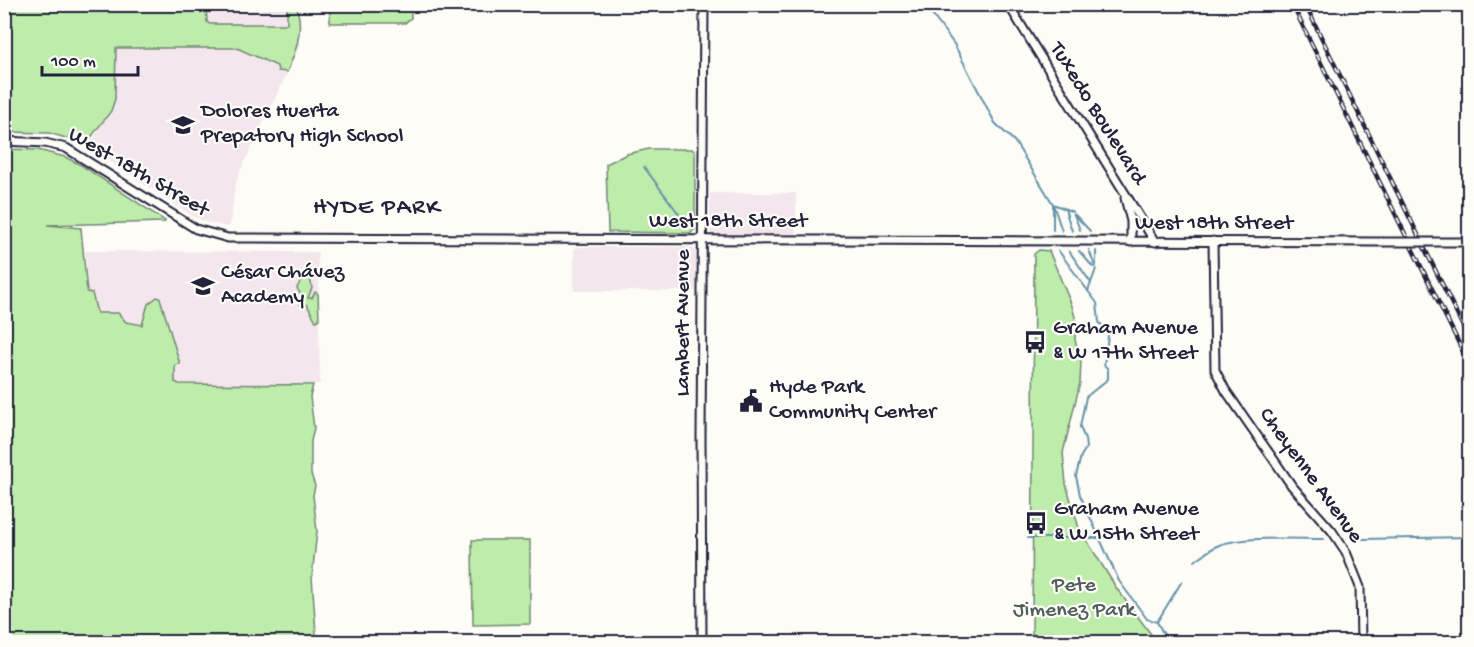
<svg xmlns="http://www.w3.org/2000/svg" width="1474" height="647" font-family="'Gochi Hand',sans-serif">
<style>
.built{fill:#f4e6ed}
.green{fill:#bdecab;stroke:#708773;stroke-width:1.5}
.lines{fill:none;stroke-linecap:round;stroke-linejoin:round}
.stream{stroke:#6592a8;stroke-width:2}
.tertiary-casing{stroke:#22223b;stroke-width:11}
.tertiary{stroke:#fdfcf7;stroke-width:7}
.rail-casing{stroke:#22223b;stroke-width:4.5}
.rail{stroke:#fdfcf7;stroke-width:2;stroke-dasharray:7;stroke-linecap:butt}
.tertiary-bridge-casing{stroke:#22223b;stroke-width:11;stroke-linecap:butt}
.tertiary-bridge{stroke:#fdfcf7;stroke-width:7}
.labels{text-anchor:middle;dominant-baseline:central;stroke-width:4.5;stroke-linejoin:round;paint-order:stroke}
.poi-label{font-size:22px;fill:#22223b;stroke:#fdfcf7;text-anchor:start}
.street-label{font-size:22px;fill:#22223b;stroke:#fdfcf7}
.park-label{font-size:22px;fill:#505f5d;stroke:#fdfcf7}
.neighbourhood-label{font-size:24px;letter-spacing:1.5px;fill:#22223b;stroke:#fdfcf7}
</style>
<rect width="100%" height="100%" fill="#fdfcf7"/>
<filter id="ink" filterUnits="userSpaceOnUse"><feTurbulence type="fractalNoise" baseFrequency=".0167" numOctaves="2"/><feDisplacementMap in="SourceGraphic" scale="12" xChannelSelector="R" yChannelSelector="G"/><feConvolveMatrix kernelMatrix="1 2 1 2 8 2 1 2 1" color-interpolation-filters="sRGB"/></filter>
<g filter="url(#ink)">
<g class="built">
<path d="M114,5H298L299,47L289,68L236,44Z"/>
<path d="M116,48H237L288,71L240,171L235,187L230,225L226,227L206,222L192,216L88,147L111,111L115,98Z"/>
<rect x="710" y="193" width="86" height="41"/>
<path d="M577,247H691L696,251V291H574V250Z"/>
<path d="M85,251L318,252L320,384L172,385L90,321Z"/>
</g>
<g class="green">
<path d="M4,5H206L207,22L210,24H287V9L290,5L297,9C304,30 295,54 287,72L278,71L277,66L237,48H116L115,99L111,111L86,144L49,133L5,132Z"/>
<path d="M330,5H411V18L405,23H330Z"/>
<path d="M5,149L38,150L65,157L81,165L165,221V222L47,225L81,228L87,292L92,293L97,313H118L126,322L142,325L148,304L157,297L160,298L180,364L175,365V382L179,384L313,385L310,397L314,428L311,441V474L315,486L313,495L317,531L312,577L316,633L313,642H5Z"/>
<path d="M649,149H692L695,152V229L691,233L608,232L606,164L627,154Z"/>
<path d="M1039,250L1049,251L1072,306L1076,321L1075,340L1081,361L1080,383L1063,453L1066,484L1079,528L1117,589L1157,642H1032L1034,254Z"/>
<path d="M306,277H310L312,288L308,298H312L315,292L318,294L319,320L316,321L307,305L300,304L303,299L297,288L301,280Z"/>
<path d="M472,540H530V624L473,625Z"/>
</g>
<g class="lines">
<g class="stream">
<path d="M924,4L954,44L995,123L1015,142L1053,204L1073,212L1080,230"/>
<path d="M644,167L679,214"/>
<path d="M1053,204L1062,231"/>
<path d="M1053,206V230"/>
<path d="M1065,209L1072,231"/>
<path d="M1075,215L1090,231"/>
<path d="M1058,250L1088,291"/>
<path d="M1089,250L1096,269L1088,291L1097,303L1099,322L1106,330L1108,336L1104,365L1108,369V379L1086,397L1080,427L1085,439L1086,448L1081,456L1076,476L1080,495L1119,581L1147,619L1157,622L1168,642"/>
<path d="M1069,251L1091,283"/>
<path d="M1079,251L1093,267"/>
<path d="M1096,251V266"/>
<path d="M1028,538H1100"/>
<path d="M1362,539L1470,537"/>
<path d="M1195,561C1203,555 1210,549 1219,545C1242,536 1297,539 1324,539"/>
<path d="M1157,622L1182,581"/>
</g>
<g class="tertiary-casing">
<g id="tertiary">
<path d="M1008,4L1155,242"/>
<path d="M4,141L45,143L66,148L196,229L228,238L1382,242"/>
<path d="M1125,198L1131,221V242"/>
<path d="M1213,241L1215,370L1226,391L1292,486L1332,531L1346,552L1360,587L1361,642"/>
<path d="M702,642L701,436L704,4"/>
</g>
</g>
<use href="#tertiary" class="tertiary"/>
<g class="rail-casing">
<g id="rail">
<path d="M1292,4L1470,366"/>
<path d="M1305,4L1470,341"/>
</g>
</g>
<use href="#rail" class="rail"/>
<g class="tertiary-bridge-casing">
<path id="tertiary-bridge" d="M1382,242H1470"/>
</g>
<use href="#tertiary-bridge" class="tertiary-bridge"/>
</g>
</g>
<defs>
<g id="school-bare" transform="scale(1.8)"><path d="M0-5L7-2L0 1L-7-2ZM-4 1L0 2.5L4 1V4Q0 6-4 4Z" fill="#22223b" stroke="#fdfcf7" stroke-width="2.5" paint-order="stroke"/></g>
<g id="bus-bare" transform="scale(1.8)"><path d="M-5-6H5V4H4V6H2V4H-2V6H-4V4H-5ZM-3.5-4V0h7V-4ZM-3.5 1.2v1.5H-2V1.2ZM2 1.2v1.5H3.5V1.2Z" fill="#22223b" stroke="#fdfcf7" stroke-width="2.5" paint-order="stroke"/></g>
<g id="civic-bare" transform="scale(1.8)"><path d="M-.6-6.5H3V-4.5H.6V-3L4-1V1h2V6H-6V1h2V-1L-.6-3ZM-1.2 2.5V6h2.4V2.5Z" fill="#22223b" stroke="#fdfcf7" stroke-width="2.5" paint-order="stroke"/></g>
</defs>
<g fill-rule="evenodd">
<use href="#school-bare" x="183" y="125"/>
<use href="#school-bare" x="203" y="286"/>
<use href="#bus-bare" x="1035" y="342"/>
<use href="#civic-bare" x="751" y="401"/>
<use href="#bus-bare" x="1036" y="523"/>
</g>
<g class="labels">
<g class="poi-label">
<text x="201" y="112">Dolores Huerta<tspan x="201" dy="25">Prepatory High School</tspan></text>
<text x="221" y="273">César Chávez<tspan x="221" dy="25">Academy</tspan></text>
<text x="1053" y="329">Graham Avenue<tspan x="1053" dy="25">&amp; W 17th Street</tspan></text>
<text x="769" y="388">Hyde Park<tspan x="769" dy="25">Community Center</tspan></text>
<text x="1054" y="510">Graham Avenue<tspan x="1054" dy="25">&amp; W 15th Street</tspan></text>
</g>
<g class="street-label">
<text transform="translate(1097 114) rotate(58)">Tuxedo Boulevard</text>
<text transform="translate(138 173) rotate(30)">West 18th Street</text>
<text x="728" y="222">West 18th Street</text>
<text x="1214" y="224">West 18th Street</text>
<text transform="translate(684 323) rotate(-90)">Lambert Avenue</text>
<text transform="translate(1310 476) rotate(54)">Cheyenne Avenue</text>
</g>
<g class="park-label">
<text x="1074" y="586">Pete<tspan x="1074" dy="25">Jimenez Park</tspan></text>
</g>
<g class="neighbourhood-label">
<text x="377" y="208">HYDE PARK</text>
</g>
</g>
<rect width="1474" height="647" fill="none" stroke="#fdfcf7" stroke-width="24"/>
<rect x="12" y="12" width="1450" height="623" fill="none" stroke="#22223b" stroke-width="2" filter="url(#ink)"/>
<path d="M42 66v9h96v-9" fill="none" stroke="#22223b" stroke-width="3"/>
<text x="51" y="66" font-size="18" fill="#22223b" stroke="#fdfcf7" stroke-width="4.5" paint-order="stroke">100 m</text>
</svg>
